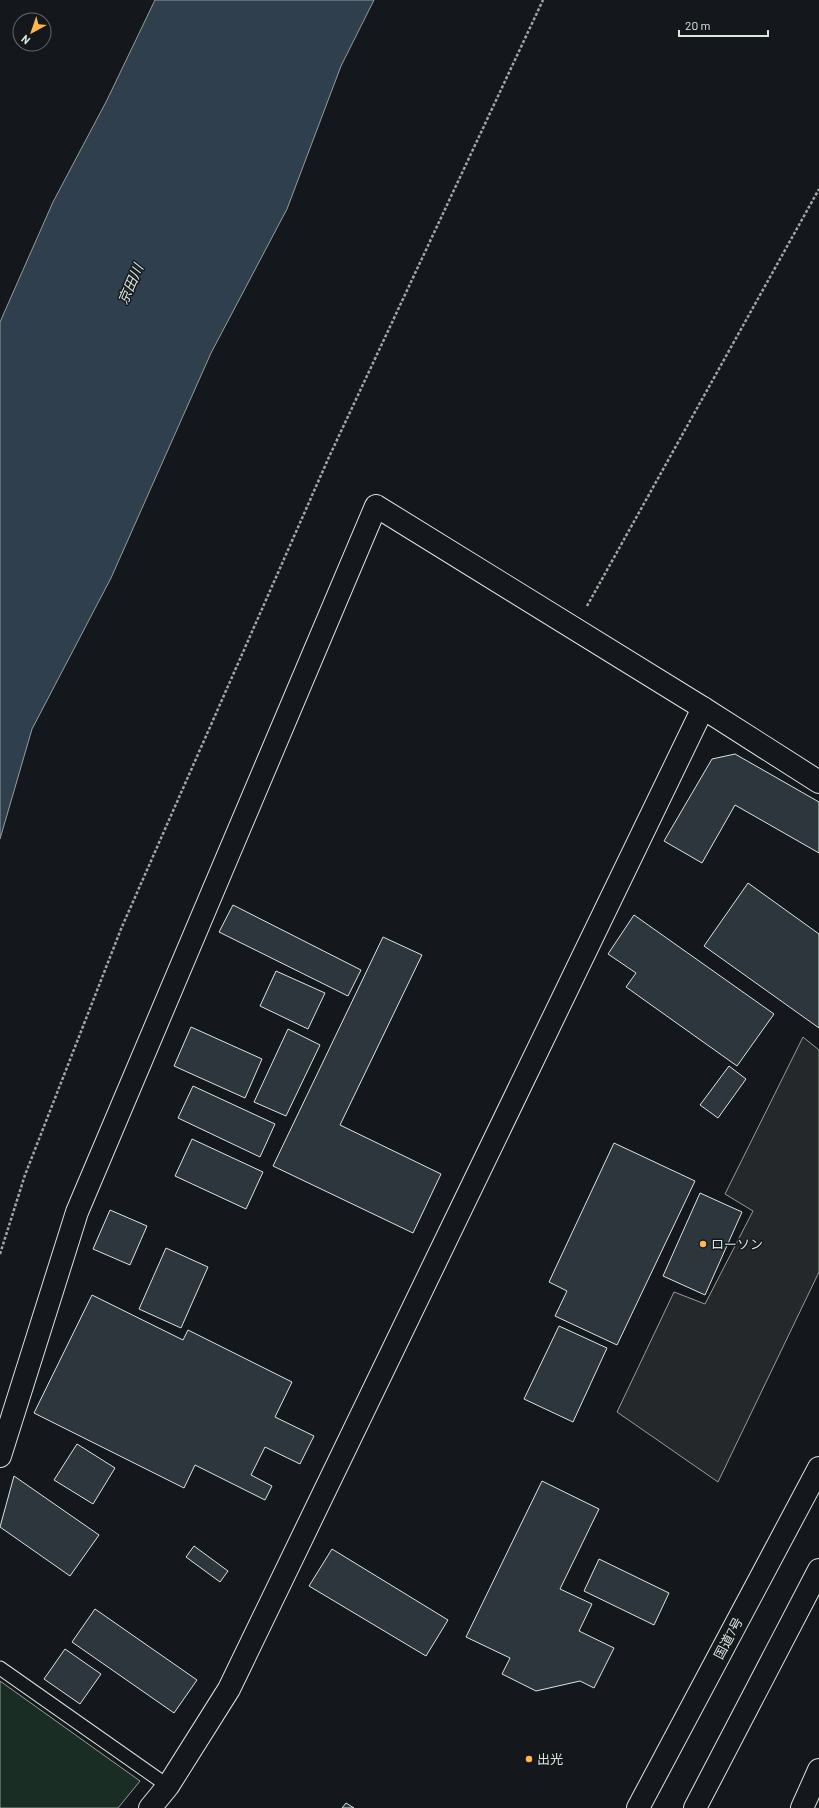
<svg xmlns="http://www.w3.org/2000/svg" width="819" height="1808" font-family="Barlow,'Noto Sans JP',sans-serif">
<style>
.green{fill:#1a2d24;stroke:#939e99}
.parking{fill:#24282b;stroke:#939e99}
.water{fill:#2f3f4d;stroke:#939e99}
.building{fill:#2c363c;stroke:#d8e6dc}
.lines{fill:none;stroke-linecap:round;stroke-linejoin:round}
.lane-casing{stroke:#d8e6dc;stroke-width:15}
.street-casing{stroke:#d8e6dc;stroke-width:24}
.secondary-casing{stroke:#d8e6dc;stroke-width:24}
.highway-casing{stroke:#d8e6dc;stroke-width:24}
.path{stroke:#9da8a2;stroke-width:2.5;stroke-dasharray:3 2;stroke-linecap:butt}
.lane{stroke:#14181c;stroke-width:13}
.street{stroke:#14181c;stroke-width:22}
.secondary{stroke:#14181c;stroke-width:22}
.highway{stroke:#14181c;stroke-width:22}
.poi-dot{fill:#ffb74d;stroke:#14181c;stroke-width:1.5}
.labels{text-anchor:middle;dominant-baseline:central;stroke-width:3;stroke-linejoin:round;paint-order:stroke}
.poi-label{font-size:13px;fill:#d8e6dc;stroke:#14181c;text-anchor:start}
.street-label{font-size:13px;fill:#d8e6dc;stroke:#14181c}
.water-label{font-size:14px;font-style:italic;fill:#d8e6dc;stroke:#14181c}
</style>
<rect width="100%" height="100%" fill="#14181c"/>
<path class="green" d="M0,1681L140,1781L118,1808H0Z"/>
<path class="parking" d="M803,1037L819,1050V1272L718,1482L617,1412L674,1292L705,1304L753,1211L725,1194Z"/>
<path class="water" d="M155,0H374L341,66L287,209L211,353L111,578L32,729L0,839V322L53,202L107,100Z"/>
<g class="building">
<path d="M735,754L819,802V853L735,805L702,863L664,841L712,759Z"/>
<path d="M748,883L819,934V1028L704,946Z"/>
<path d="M233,905L361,970L348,996L219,932Z"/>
<path d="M634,915L774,1014L737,1066L626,987L636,973L608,954Z"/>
<path d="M383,937L422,955L340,1125L441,1174L413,1233L273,1166Z"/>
<path d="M276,971L325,993L308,1029L260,1006Z"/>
<path d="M191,1027L262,1059L245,1098L174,1066Z"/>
<path d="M288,1029L320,1045L286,1116L254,1102Z"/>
<path d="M729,1066L746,1079L718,1118L700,1105Z"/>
<path d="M193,1086L275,1124L260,1157L178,1118Z"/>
<path d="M192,1139L263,1172L246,1209L175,1176Z"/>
<path d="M614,1143L695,1181L617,1345L555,1316L567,1291L549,1282Z"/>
<path d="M700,1193L742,1212L705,1295L663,1276Z"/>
<path d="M110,1210L147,1226L130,1265L93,1249Z"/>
<path d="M166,1248L208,1267L181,1328L139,1309Z"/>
<path d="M92,1295L183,1340L188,1330L292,1382L275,1417L314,1436L300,1464L265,1447L251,1475L272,1486L265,1500L195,1465L184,1488L34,1413Z"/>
<path d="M559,1326L607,1348L573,1422L524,1399Z"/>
<path d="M77,1444L115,1468L93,1504L54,1480Z"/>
<path d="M14,1476L99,1535L70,1576L0,1527Z"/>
<path d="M542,1481L599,1509L560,1589L592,1604L579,1631L614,1648L594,1688L580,1681L536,1691L502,1674L510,1658L466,1637Z"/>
<path d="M194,1546L228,1571L220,1582L186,1557Z"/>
<path d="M332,1549L448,1620L426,1656L309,1586Z"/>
<path d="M599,1559L669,1593L654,1625L584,1591Z"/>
<path d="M95,1609L197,1680L174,1713L72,1642Z"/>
<path d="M65,1649L101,1674L80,1704L44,1679Z"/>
<path d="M346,1803L354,1808H342Z"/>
</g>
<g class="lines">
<g class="lane-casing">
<path id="lane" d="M0,1668L168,1786"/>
</g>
<g class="street-casing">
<g id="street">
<path d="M0,1456L77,1212L376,506L703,708L819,782"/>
<path d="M802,1808L819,1770"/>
</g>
</g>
<g class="secondary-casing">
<path id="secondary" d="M150,1808L168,1786L229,1689L703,708"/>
</g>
<g class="highway-casing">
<g id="highway">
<path d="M638,1808L819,1468"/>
<path d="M695,1808L819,1570"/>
</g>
</g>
<g class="path">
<path d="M587,606L819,189"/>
<path d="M0,1254L25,1175L121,929L329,457L543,0"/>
</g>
<use href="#lane" class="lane"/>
<use href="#street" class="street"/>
<use href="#secondary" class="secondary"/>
<use href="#highway" class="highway"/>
</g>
<g class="poi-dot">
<circle cx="703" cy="1244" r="4"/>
<circle cx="529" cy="1759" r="4"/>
</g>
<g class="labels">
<g class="poi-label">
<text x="711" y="1244">ローソン</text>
<text x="537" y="1759">出光</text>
</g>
<g class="street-label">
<text transform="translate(728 1638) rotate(-62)">国道7号</text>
</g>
<g class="water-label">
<text transform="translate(130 284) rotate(-66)">京田川</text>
</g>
</g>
<g transform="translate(32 32) rotate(220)"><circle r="19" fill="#14181c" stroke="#626a69"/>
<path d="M0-3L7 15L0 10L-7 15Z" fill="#ffb74d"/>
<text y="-6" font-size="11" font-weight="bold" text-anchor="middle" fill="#d8e6dc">N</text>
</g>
<path d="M679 30v6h89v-6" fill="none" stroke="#d8e6dc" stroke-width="2"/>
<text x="685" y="30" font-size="12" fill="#d8e6dc" stroke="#14181c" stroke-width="3" paint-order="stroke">20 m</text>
</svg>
